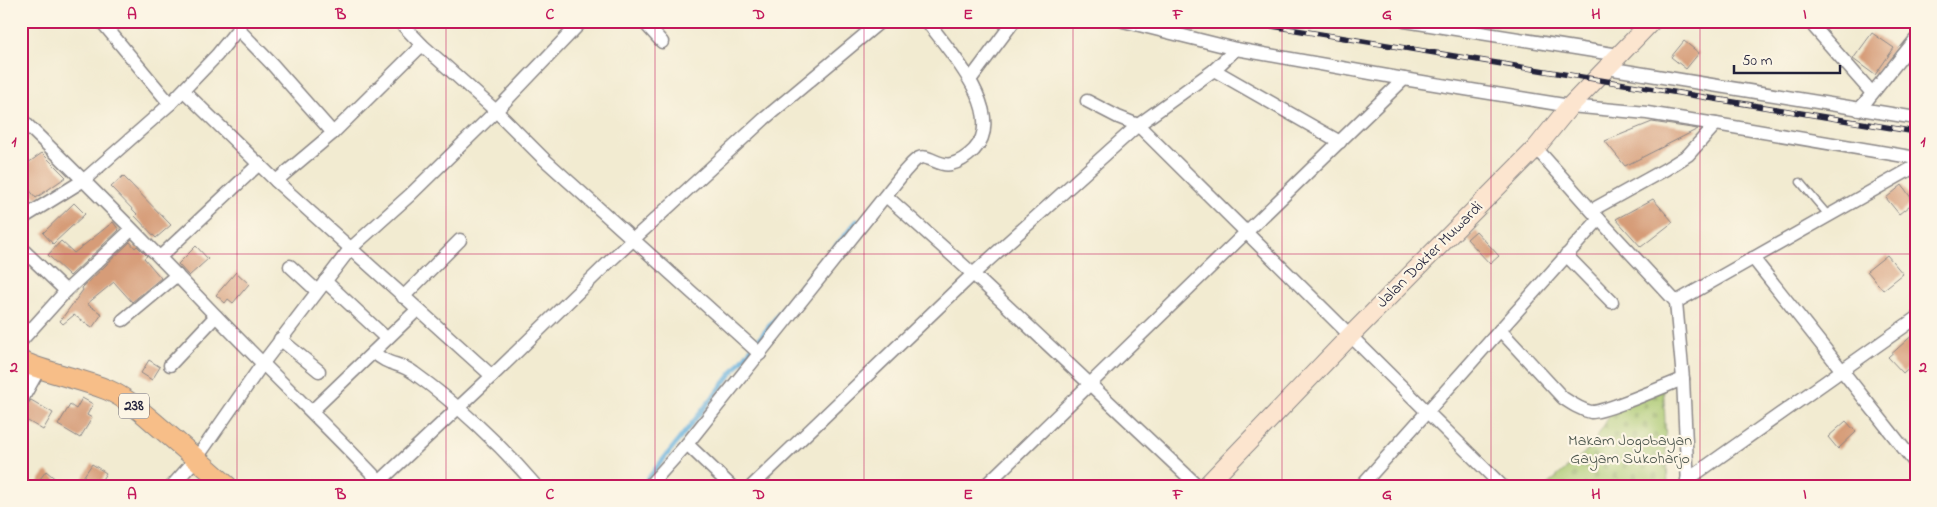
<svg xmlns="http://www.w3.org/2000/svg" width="1937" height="507" font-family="'Indie Flower',sans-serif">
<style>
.cemetery{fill:url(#cemetery-stones);stroke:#667556}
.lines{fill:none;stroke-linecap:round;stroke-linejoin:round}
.stream{stroke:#65b0de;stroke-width:4.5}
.building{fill:#d69c78}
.service-casing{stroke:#8a8686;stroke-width:9}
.minor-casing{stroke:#8a8686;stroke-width:15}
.secondary-casing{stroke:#8a8686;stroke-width:20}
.primary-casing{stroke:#8a8686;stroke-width:22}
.service{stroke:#fff;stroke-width:6}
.minor{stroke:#fff;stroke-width:12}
.secondary{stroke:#fce5cf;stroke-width:18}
.primary{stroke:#f7be88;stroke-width:20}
.rail-casing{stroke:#22223b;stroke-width:5.5}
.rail{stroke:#fcf5e5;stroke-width:4;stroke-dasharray:11;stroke-linecap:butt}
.grid{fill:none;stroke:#c2185b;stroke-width:1;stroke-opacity:0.55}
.labels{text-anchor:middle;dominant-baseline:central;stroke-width:4.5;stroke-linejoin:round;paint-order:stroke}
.shield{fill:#fcf5e5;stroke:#63616e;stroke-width:1}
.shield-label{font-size:15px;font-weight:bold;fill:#22223b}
.street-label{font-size:16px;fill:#22223b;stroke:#fcf5e5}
.park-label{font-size:16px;fill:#4a544b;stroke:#fcf5e5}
.neatline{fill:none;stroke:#c2185b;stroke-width:2}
.grid-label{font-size:16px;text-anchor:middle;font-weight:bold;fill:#c2185b}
</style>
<defs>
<pattern id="cemetery-stones" width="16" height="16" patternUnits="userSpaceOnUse" patternTransform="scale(1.25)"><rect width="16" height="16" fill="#a9c870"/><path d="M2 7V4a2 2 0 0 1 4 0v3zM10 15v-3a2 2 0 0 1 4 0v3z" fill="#91ac62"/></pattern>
</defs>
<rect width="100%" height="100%" fill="#fcf5e5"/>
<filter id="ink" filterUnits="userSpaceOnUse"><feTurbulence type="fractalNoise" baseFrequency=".02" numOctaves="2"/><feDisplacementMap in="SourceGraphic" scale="10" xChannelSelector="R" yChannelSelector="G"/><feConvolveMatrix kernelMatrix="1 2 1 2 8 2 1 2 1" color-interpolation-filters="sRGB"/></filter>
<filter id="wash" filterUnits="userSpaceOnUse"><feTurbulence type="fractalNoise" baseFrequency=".0096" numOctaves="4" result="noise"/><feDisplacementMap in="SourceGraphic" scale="20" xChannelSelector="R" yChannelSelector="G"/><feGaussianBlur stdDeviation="1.12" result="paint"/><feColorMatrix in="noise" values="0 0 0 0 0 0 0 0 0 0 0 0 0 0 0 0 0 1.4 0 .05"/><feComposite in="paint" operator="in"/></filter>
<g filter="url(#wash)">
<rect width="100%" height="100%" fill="#f2ebd1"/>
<path class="cemetery" d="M1663,378L1668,486H1546L1591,447L1620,398Z"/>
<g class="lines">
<path class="stream" d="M642,486L790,300L857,221"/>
</g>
<g id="blocks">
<g class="building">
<path d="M1872,33L1894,48L1875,75L1853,59Z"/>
<path d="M1684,41L1699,53L1686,69L1671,57Z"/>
<path d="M1652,122L1698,129L1625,166L1605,141Z"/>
<path d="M42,153L66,177L36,198L28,188L21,196V168Z"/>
<path d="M123,176L171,225L156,238L135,216L137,214L111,187Z"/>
<path d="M1902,185L1914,202L1899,214L1886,198Z"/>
<path d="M1653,199L1673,222L1641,247L1616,219Z"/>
<path d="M74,203L85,214L53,244L43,233Z"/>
<path d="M113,222L119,230L70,276L48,255L61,241L74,253Z"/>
<path d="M1476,231L1499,256L1490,264L1467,239Z"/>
<path d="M130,242L135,248L137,246L147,256L144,258L161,278L132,302L114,282L87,304L102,314L92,328L74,315L63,324L60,321L83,290L82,288Z"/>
<path d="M196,246L208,259L189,276L178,264Z"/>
<path d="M1887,255L1903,274L1883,290L1867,271Z"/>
<path d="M236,272L249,284L233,303L228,299L225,303L216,295Z"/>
<path d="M1916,332V361L1903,373L1888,357Z"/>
<path d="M149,360L160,367L152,380L141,373Z"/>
<path d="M82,398L93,404L87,415L92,418L80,438L58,425L70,405L76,409Z"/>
<path d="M31,400L53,413L43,430L21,417V412Z"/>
<path d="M1846,421L1856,432L1838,449L1828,437Z"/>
<path d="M92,464L106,473L98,486H77Z"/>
<path d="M46,471L64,486H35Z"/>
</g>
</g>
</g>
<g filter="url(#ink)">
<use href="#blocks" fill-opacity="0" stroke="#8a8686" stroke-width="1"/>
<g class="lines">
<g class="service-casing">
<path id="service" d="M1800,182L1828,215"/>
</g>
<g class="minor-casing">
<g id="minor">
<path d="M101,21L170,104"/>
<path d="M399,21L422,45L496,111L544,159L760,354"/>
<path d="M643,21L662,42"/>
<path d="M1123,21L1236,49L1404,79L1570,106L1647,113L1716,124L1916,158"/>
<path d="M1405,21L1619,55"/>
<path d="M1814,27L1872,93"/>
<path d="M238,29L272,64L333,133"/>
<path d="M1607,68L1916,118"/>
<path d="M1214,70L1340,142"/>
<path d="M970,80L1014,21"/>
<path d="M184,91L276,181L492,376"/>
<path d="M1087,101L1118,117L1138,125L1502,486"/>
<path d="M1859,110L1916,39"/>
<path d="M21,119C87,183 152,249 216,316C270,372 326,425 379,481"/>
<path d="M1536,148L1599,219L1676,302L1683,379L1688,486"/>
<path d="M276,181L333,133L422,45"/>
<path d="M886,196L973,274L1198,486"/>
<path d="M1592,210L1666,169L1688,155L1716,124"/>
<path d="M21,219L84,180L170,104L217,55L238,29L242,21"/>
<path d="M21,248L66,291"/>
<path d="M1566,255L1612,302"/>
<path d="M160,257L259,164"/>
<path d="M1753,258L1916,464"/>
<path d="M290,266L317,291"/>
<path d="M325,281L386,338"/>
<path d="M403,297L460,240"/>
<path d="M1676,302L1916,166"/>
<path d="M123,320L177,275"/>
<path d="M1500,330L1563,398C1572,404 1581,410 1591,412C1604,413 1667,385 1683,379"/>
<path d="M280,339L319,371"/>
<path d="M21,341L66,291L131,230"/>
<path d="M374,352C387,366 400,362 414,373C456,403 502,446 536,486"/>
<path d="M170,365L216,316"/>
<path d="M21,401L39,369"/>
<path d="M312,411L417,310"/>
<path d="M687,444L731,486"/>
<path d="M1687,480L1916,318"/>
<path d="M172,486L196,459L263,363L350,249L410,195L496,111L582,21"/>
<path d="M375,486L492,376L611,260L764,119L881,21"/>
<path d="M649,486L687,444L905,171C909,167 914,160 919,158C927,154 940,167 951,164C960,162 968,156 974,150C1008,114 949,51 927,21"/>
<path d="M752,486L973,274L1138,125L1214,70L1236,49"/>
<path d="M985,486L1404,79"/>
<path d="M1361,486L1599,219"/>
</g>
</g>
<g class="secondary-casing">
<path id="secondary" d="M1206,486L1351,335L1536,148L1570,106L1652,21"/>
</g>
<g class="primary-casing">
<path id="primary" d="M21,361C49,374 80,378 108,390C129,399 146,416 164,431C185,449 206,467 227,486"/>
</g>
<use href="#service" class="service"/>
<use href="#minor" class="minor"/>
<use href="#secondary" class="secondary"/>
<use href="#primary" class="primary"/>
<g class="rail-casing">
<path id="rail" d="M1241,21L1916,132"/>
</g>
<use href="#rail" class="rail"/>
</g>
</g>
<path class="grid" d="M237,21V486M446,21V486M655,21V486M864,21V486M1073,21V486M1282,21V486M1491,21V486M1700,21V486M21,254H1916"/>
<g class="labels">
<rect class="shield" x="119" y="393.5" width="30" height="25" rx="4"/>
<g class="shield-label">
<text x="134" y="406">238</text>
</g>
<g class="street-label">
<text transform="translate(1430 255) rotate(-45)">Jalan Dokter Muwardi</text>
</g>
<g class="park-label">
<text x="1630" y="441">Makam Jogobayan<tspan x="1630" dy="18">Gayam Sukoharjo</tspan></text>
</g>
</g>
<rect width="1937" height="507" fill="none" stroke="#fcf5e5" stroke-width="55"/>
<path d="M1734 65v8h106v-8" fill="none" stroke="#22223b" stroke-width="2.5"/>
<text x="1742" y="65" font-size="15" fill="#22223b" stroke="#fcf5e5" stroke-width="4" paint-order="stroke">50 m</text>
<rect x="28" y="28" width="1882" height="452" class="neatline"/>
<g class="grid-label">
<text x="132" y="19">A</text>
<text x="341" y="19">B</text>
<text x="550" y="19">C</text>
<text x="759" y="19">D</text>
<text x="968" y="19">E</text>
<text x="1178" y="19">F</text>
<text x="1387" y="19">G</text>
<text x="1596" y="19">H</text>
<text x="1805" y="19">I</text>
<text x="14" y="146">1</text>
<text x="1923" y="146">1</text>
<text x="14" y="372">2</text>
<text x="1923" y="372">2</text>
<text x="132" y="499">A</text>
<text x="341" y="499">B</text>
<text x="550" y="499">C</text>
<text x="759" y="499">D</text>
<text x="968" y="499">E</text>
<text x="1178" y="499">F</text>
<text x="1387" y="499">G</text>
<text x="1596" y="499">H</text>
<text x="1805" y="499">I</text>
</g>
</svg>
